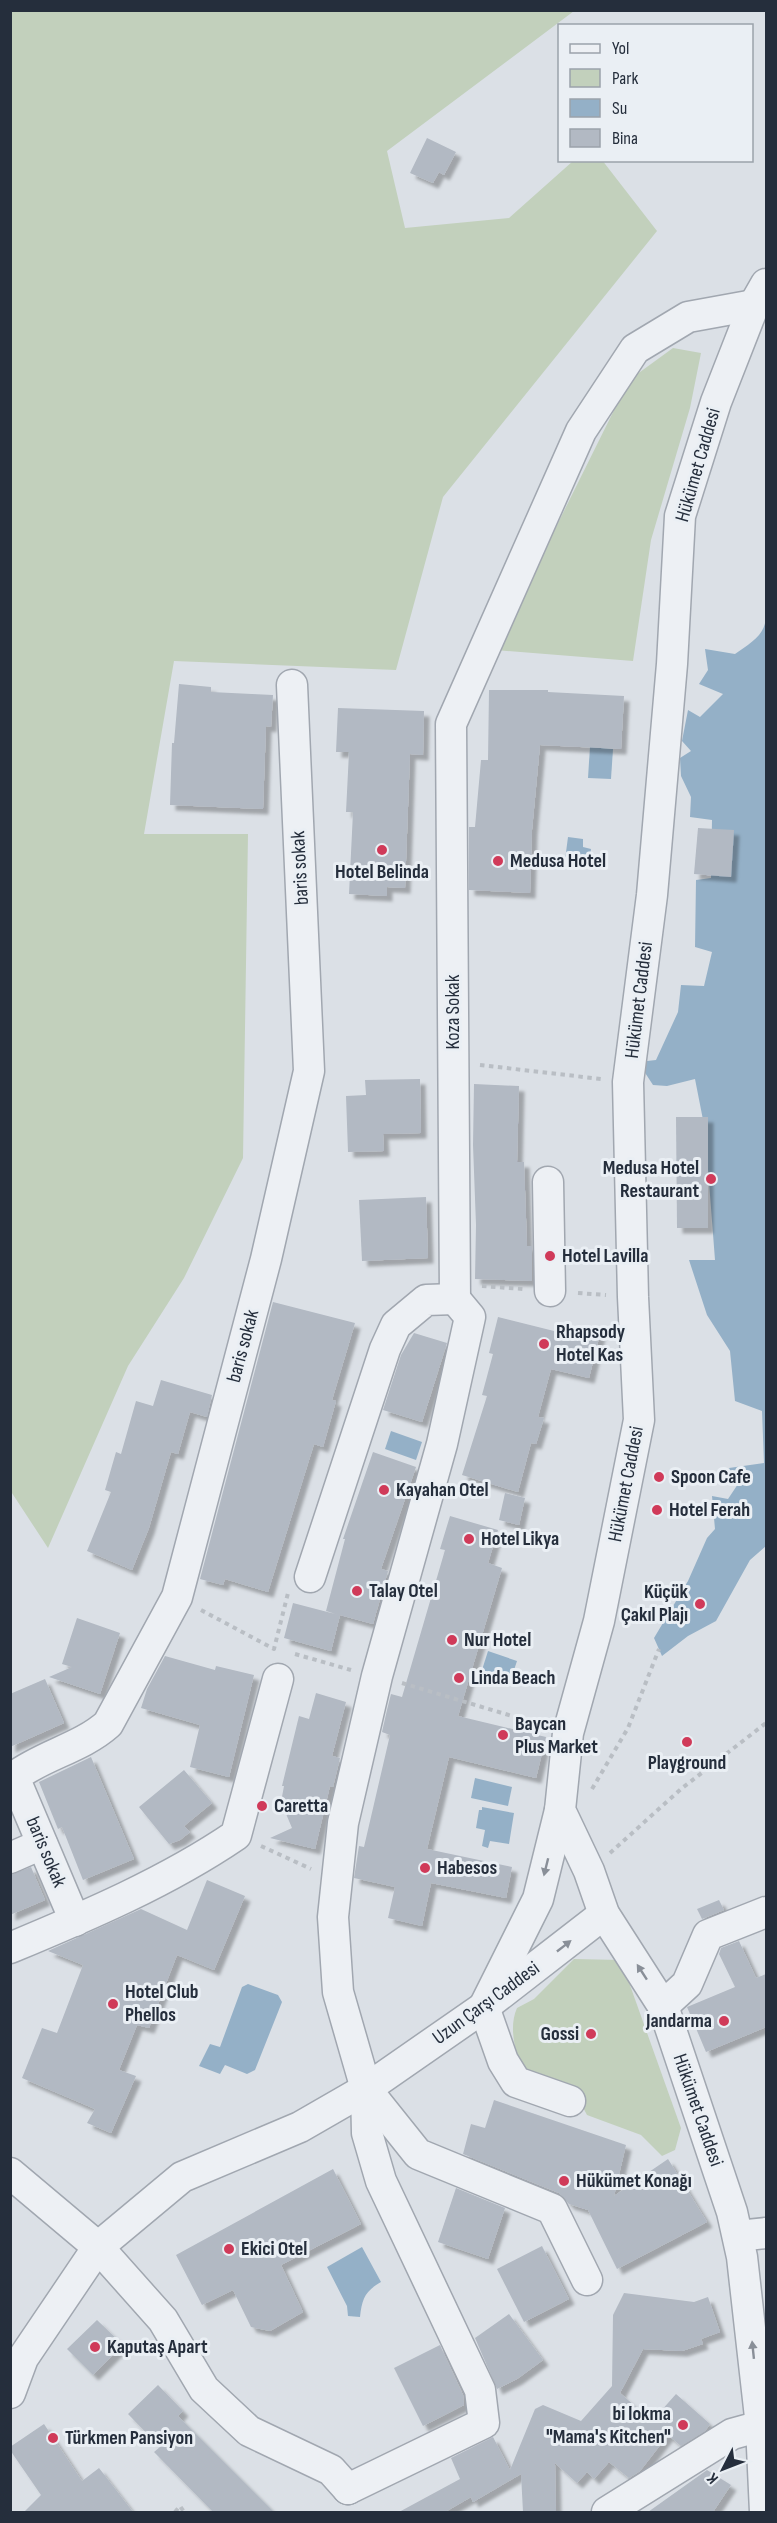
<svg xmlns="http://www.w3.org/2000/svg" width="777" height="2523" font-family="'Sofia Sans Condensed',sans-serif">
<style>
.green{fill:#c2d0bc}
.water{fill:#94b0c7}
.building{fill:#b2b9c3;filter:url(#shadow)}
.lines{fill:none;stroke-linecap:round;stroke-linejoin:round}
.minor-casing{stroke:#a1a7b0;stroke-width:33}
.path{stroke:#b9bec4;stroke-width:4;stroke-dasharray:4.5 4.5;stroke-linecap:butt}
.minor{stroke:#edf0f4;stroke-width:30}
.oneway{fill:#898f98}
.poi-dot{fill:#d03a59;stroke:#eaeff4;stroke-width:2}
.labels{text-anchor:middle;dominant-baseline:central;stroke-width:6;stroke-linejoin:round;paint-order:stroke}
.street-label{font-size:20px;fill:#252e3c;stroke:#eaeff4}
.poi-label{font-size:20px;font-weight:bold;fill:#252e3c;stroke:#eaeff4;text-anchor:start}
</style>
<defs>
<filter id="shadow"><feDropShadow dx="5.5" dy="5.5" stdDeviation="1.5" flood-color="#0004"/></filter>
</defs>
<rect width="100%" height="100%" fill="#dbe0e6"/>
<g class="green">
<path d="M11,10L574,11L387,151L405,228L509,218L573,161L602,160L657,231L443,497L396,670L174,661L144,834H248L243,1158L184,1278L128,1366L48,1548L10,1490Z"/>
<path d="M673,348L701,353L690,408L651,540L633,661L495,650L629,380Z"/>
<path d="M574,1959L621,1960L681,2128L675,2150L662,2156L641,2135L587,2115L578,2098L522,2072C516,2051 508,2029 517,2008L534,1999Z"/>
</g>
<g class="water">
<path d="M766,617V1546L750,1560L716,1621L688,1636L662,1656L654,1638L688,1581L707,1538L715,1529L712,1496L728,1499L738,1484L729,1468L764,1463L762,1411L735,1401L730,1351L707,1315L689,1260H715L705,1130L695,1079L667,1086L653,1085L638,1062L656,1060L678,1012L681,985L704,986L712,952L695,947L696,880L711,878L712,820L690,817L691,797L681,776L680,758L691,751L682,741L688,710L700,717L723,694L699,684L708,670L705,649L735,654C749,644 765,636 766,617Z"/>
<path d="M590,747L613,749L611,779L588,778Z"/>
<path d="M568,837L583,839V847L591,849L589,863L583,869H573L565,860Z"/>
<path d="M391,1431L422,1442L416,1460L385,1449Z"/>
<path d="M488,1651L517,1661L511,1679L482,1670Z"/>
<path d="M475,1778L512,1787L508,1806L471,1798Z"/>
<path d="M482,1807L514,1813L509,1844L490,1841L488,1848L482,1846L485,1830L476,1828L479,1810H482Z"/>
<path d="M248,1984L278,1995L282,2002L255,2070L247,2074L225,2065L220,2074L199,2066L210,2044L220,2047L242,1987Z"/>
<path d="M362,2247L381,2282C365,2291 362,2299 360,2317L348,2316L347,2306L327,2267Z"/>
</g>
<g class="building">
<path d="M427,138L456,152L444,175L439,172L433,183L410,173Z"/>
<path d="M179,684L211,687V692L273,695L271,727L266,726L263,809L170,805L172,743H174Z"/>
<path d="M489,690H548V692L624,696L621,749L540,745L532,830L530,893L469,890V827H475L481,760H488Z"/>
<path d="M338,708L424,711L423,755L410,754L405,888L387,887V896L349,894L353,812H346L349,752H336Z"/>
<path d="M698,828L734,830L731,877L694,874Z"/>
<path d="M420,1079L421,1133L383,1134L384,1151L348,1152L346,1096L366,1095L365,1080Z"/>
<path d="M474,1084L519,1086L517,1162H524L527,1246H532V1281L475,1279L476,1225L473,1145Z"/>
<path d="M676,1117H708V1228H677Z"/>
<path d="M426,1197L428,1258L362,1261L359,1200Z"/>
<path d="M273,1302L355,1323L332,1400L336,1401L323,1447L314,1444L268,1592L225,1579L223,1585L200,1579Z"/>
<path d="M498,1317L562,1333L564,1325L600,1334L589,1378L551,1369L538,1417L544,1418L536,1444L531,1443L518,1492L462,1475L487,1396L482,1395L493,1354L489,1353Z"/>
<path d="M414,1333L447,1343L422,1422L383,1410L401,1355Z"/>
<path d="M161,1380L212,1395L207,1417L190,1412L178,1454L171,1452L149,1528L132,1570L87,1551L111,1492L105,1490L116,1452L121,1454L136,1401L153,1406Z"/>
<path d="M373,1452L416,1467L381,1569L388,1571L373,1624L340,1615L331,1651L284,1638L293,1603L339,1615L326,1611L345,1539H343Z"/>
<path d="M505,1493L525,1498L519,1525L499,1520Z"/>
<path d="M450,1516L498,1530L488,1563L502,1568L458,1716L546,1737L536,1778L449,1757L427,1849L512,1867L506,1898L431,1883L422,1926L388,1918L395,1887L354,1878L359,1846L364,1847L390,1735L382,1732L387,1710L391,1694L402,1697L445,1550L440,1549Z"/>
<path d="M77,1618L120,1633L100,1694L49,1677L72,1667L62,1664Z"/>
<path d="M165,1656L215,1670L216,1666L254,1675L229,1777L190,1767L200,1725L141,1708L147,1689Z"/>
<path d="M45,1679L64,1723L10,1747V1694Z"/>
<path d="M316,1693L346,1702L332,1756L340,1758L333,1787L330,1786L315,1849L270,1838L292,1828L281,1802L284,1786H282L299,1716L309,1719Z"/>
<path d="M91,1757L134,1859L83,1880L62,1827L58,1829L39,1782Z"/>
<path d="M184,1770L212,1803L184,1826L190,1832L180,1840L169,1844L139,1807Z"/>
<path d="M31,1867L45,1900L10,1915V1875Z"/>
<path d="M207,1880L245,1896L214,1970L177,1955L149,2028L137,2025L119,2070L136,2076L111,2133L87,2123L95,2109L22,2078L42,2028L57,2033L83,1965L48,1951L141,1909L187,1930Z"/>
<path d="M719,1900L724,1910L702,1919L697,1909Z"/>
<path d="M739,1941L756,1978L766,1974V2027L706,2052L687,2007L735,1987L719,1954L721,1948Z"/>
<path d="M494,2100L626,2145L614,2196L668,2159L707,2222L617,2269L588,2210L569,2204L559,2193L463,2154L471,2124L485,2128Z"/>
<path d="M333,2169L361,2224L281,2265L303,2312L270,2331L251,2327L233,2290L202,2305L176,2255Z"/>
<path d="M456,2188L505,2208L488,2259L438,2242Z"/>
<path d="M542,2246L569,2299L524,2322L497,2269Z"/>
<path d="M624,2293L694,2302L708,2297L720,2332L701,2339L703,2344L682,2351L643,2349L620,2393L652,2421L676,2394L710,2424L705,2431L681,2446L668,2435L640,2471L629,2478L609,2462L594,2479L587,2472L577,2483L555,2463L556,2512H523L521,2474L473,2502L471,2497L445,2512H399L460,2479L451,2458L493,2437L510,2470L535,2409L543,2405L581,2421L612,2386L613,2315Z"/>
<path d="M509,2314L543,2360L517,2379L497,2389L475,2338Z"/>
<path d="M97,2320L123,2345L93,2375L67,2349Z"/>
<path d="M440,2345L463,2395L464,2405L423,2426L394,2368Z"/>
<path d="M158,2385L183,2411L178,2416L274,2512H213L154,2452L160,2447L128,2414Z"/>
<path d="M44,2424L82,2481L99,2468L133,2512H24L41,2495L10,2450V2447Z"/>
<path d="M707,2470L731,2485L713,2512H648Z"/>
</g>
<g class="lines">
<g class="minor-casing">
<g id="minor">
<path d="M548,1182L550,1291"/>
<path d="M455,1299L451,724L581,431L635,349L688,317L754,305"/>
<path d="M310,1577L385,1349L396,1325L426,1300L455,1299"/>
<path d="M560,1810L538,1899L484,2007L503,2061L516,2082L570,2101"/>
<path d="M10,1858L42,1844"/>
<path d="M75,1921L14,1777C43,1755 81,1748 108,1724L177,1597L266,1259L309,1071L292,685"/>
<path d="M10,1948C87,1916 167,1882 236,1835L278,1679"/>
<path d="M663,2006L687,1984L708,1935L766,1912"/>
<path d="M366,2089L418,2154L552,2209L587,2280"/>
<path d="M10,2173L98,2247L163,2320L204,2389L249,2431L331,2470L348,2489"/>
<path d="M738,2236L766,2233"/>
<path d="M10,2393L23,2358L98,2247L182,2177L300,2127L366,2089L484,2007L604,1914"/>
<path d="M348,2489L484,2423L480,2390L381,2181L367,2133L366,2089L338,1992L333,1917L343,1823L377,1676L442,1444L470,1317L455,1299"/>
<path d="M607,2512L732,2434L761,2426"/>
<path d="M765,2512L761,2426L742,2257L732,2212L663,2006L604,1914L589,1871L560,1810L568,1733L599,1621L639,1420L633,1297L628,1082L652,895L672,664L680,516L716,402L754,305L766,284"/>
</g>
</g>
<g class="path">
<path d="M480,1065L601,1079"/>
<path d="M482,1286L523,1289"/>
<path d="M578,1293L606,1295"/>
<path d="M201,1610L274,1649L288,1593"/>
<path d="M295,1654L351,1670"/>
<path d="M402,1683L542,1725"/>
<path d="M592,1789L628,1728L659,1649"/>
<path d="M261,1846L311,1869"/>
<path d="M610,1853L681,1789L766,1723"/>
<path d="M175,2512L180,2506L184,2512"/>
</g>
<use href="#minor" class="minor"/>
</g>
<defs><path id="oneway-solid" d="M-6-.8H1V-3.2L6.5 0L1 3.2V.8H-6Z" transform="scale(1.5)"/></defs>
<g class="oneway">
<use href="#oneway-solid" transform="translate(546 1867) rotate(104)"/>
<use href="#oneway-solid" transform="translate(564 1946) rotate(-38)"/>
<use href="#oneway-solid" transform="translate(642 1972) rotate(-123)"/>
<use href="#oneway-solid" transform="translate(753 2350) rotate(-96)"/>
</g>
<g class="poi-dot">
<circle cx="382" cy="850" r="6"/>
<circle cx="498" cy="861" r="6"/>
<circle cx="711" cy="1179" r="6"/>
<circle cx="550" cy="1256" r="6"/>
<circle cx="544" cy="1344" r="6"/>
<circle cx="659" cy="1477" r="6"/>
<circle cx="384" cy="1490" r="6"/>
<circle cx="657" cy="1510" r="6"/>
<circle cx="469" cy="1539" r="6"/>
<circle cx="357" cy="1591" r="6"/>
<circle cx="700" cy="1604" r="6"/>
<circle cx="452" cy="1640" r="6"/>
<circle cx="459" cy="1678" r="6"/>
<circle cx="503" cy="1735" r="6"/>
<circle cx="687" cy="1742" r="6"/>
<circle cx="262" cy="1806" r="6"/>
<circle cx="425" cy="1868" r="6"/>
<circle cx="113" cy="2004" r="6"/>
<circle cx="724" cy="2021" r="6"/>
<circle cx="591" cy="2034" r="6"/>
<circle cx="564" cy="2181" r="6"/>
<circle cx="229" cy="2249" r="6"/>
<circle cx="95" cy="2347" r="6"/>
<circle cx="683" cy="2425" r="6"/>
<circle cx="53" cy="2438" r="6"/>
</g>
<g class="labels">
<g class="street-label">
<text transform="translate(698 465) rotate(-74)">Hükümet Caddesi</text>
<text transform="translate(300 868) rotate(-93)">baris sokak</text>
<text transform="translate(639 1000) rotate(-83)">Hükümet Caddesi</text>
<text transform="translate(453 1012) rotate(-90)">Koza Sokak</text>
<text transform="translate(243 1346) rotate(-75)">baris sokak</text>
<text transform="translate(626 1484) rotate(-79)">Hükümet Caddesi</text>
<text transform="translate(46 1852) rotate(67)">baris sokak</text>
<text transform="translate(486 2003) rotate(-36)">Uzun Çarşı Caddesi</text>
<text transform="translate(698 2110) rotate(71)">Hükümet Caddesi</text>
</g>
<g class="poi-label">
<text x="510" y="861">Medusa Hotel</text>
<text x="382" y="872" text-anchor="middle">Hotel Belinda</text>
<text x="699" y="1168" text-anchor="end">Medusa Hotel<tspan x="699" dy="23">Restaurant</tspan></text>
<text x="562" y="1256">Hotel Lavilla</text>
<text x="556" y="1332">Rhapsody<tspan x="556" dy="23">Hotel Kas</tspan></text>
<text x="671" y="1477">Spoon Cafe</text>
<text x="396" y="1490">Kayahan Otel</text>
<text x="669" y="1510">Hotel Ferah</text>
<text x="481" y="1539">Hotel Likya</text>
<text x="369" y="1591">Talay Otel</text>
<text x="688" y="1592" text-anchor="end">Küçük<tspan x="688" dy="23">Çakıl Plajı</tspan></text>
<text x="464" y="1640">Nur Hotel</text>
<text x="471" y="1678">Linda Beach</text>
<text x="515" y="1724">Baycan<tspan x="515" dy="23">Plus Market</tspan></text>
<text x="687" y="1763" text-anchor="middle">Playground</text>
<text x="274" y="1806">Caretta</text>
<text x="437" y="1868">Habesos</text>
<text x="125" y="1992">Hotel Club<tspan x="125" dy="23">Phellos</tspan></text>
<text x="712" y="2021" text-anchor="end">Jandarma</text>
<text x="579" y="2034" text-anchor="end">Gossi</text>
<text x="576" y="2181">Hükümet Konağı</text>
<text x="241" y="2249">Ekici Otel</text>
<text x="107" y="2347">Kaputaş Apart</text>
<text x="671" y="2414" text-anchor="end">bi lokma<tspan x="671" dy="23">"Mama's Kitchen"</tspan></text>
<text x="65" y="2438">Türkmen Pansiyon</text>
</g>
</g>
<rect width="777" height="2523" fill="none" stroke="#252e3c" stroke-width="24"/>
<rect x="558" y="24" width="195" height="138" fill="#eaeff4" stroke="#9ba2aa" stroke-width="1.5"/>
<rect x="570" y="44" width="30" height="9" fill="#edf0f4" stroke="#9ba2aa" stroke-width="1.5"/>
<text x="612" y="54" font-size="18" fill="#252e3c">Yol</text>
<rect x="570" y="69" width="30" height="18" fill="#c2d0bc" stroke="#9ba2aa" stroke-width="1.5"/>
<text x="612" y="84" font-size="18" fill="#252e3c">Park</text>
<rect x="570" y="99" width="30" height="18" fill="#94b0c7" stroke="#9ba2aa" stroke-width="1.5"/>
<text x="612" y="114" font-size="18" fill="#252e3c">Su</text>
<rect x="570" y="129" width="30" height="18" fill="#b2b9c3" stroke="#9ba2aa" stroke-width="1.5"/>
<text x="612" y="144" font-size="18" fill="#252e3c">Bina</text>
<g transform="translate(723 2469) rotate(228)" stroke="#eaeff4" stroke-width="4.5" paint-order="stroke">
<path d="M0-4.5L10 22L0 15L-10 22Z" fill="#252e3c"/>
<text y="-9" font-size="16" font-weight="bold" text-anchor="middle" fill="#252e3c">K</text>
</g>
</svg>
